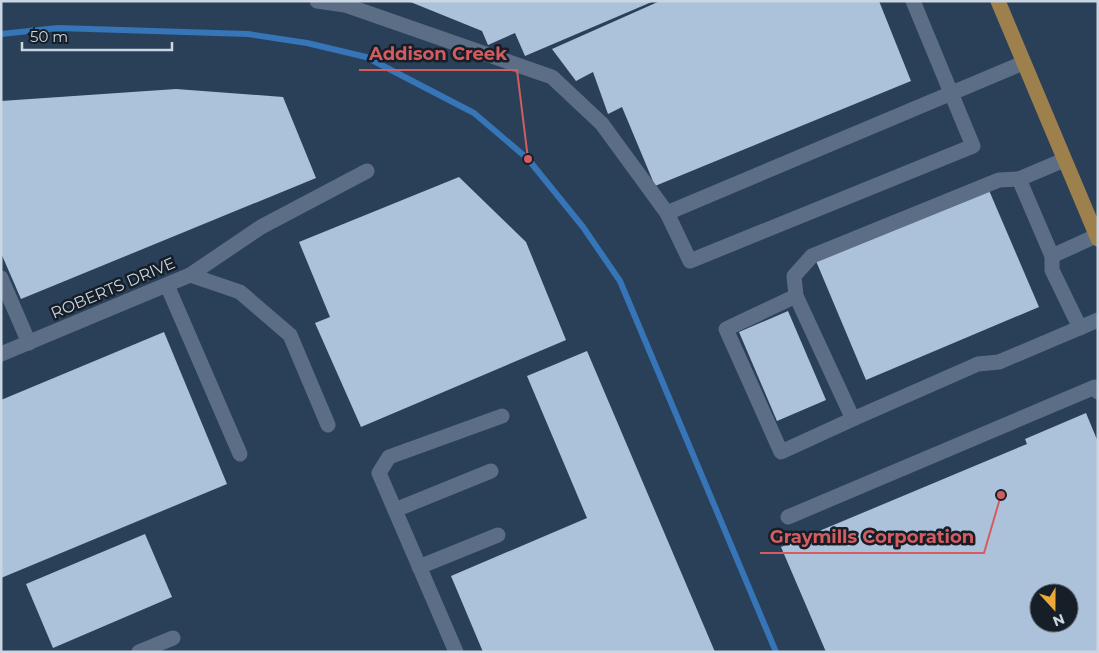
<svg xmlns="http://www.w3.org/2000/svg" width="1099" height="653" font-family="Montserrat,sans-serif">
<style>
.built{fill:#2a4059;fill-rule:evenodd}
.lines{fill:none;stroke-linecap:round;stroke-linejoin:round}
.stream{stroke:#3575b8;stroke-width:6}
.building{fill:#acc2da;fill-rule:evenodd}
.minor{stroke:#5b6e85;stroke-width:15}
.major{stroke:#9d804b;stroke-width:15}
.labels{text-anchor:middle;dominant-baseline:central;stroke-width:5;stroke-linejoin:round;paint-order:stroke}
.street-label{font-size:16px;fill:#cbd6e3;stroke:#161e27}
.leader{fill:none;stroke:#d35c60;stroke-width:2}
.callout-dot{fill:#d35c60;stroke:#161e27;stroke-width:2}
.callout-label{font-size:18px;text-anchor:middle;font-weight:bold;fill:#d35c60;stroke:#161e27;stroke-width:5;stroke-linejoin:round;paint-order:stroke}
</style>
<rect width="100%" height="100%" fill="#25374b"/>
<path class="built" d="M1,1H1098V652H1ZM1039,593H1069V623H1039Z"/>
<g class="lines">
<path class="stream" d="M1,34L58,28L248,34L307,43L366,57L474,113L528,159L583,227L620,281L776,652"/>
</g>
<g class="building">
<path d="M408,1H654L525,56L515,33L488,45L482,31Z"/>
<path d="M660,1H879L911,81L655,186L622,107L608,114L593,72L576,81L552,49Z"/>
<path d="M176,89L283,97L316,178L21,299L1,253V101Z"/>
<path d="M459,177L526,242L566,340L361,427L315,323L330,317L299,242Z"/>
<path d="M988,188L1039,307L866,380L816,261Z"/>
<path d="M788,311L826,400L777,421L739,332Z"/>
<path d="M164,332L227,484L1,578V400Z"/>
<path d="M587,351L715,652H483L451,576L587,518L527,376Z"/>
<path d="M1086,413L1098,442V652H826L781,547L1027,444L1025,439ZM1039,593H1069V623H1039Z"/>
<path d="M145,534L172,597L53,648L26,584Z"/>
</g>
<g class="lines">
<g class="minor">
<path d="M317,1L345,5L552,77L602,124L667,213L1023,63"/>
<path d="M1064,160L1019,179L1052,256L1098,235"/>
<path d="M667,213L690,261L973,146L913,1"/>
<path d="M1052,256V270L1080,328"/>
<path d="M190,275L261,227L367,171"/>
<path d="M1,278L29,343"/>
<path d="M167,285L240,454"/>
<path d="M796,296L726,329L781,452L853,419L796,296L794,276L812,256L999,180L1019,179"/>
<path d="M1,354L190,275L240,292L290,335L328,425"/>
<path d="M853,419L978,364L999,362L1098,320"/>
<path d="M395,510L491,471"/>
<path d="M788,517L1095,387L1098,392"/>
<path d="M419,567L498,535"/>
<path d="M139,652L173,638"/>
<path d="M456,652L379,473L389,457L502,416"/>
</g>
<path class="major" d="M998,1L1098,239"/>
</g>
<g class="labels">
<g class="street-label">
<text transform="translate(113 288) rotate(-23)">ROBERTS DRIVE</text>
</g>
</g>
<path class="leader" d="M528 159L517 70H359M1001 495L984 553H760"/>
<g class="callout-dot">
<circle cx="528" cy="159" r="5"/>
<circle cx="1001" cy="495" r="5"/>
</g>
<g class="callout-label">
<text x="438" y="60">Addison Creek</text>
<text x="872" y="543">Graymills Corporation</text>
</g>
<rect width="1099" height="653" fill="none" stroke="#cbd6e3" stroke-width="5"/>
<g transform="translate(1054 608) rotate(159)"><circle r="24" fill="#161e27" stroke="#5e6872"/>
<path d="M0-4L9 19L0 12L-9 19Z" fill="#eca93a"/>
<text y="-8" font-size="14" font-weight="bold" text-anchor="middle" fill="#cbd6e3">N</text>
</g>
<path d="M22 42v8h150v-8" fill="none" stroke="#cbd6e3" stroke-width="2.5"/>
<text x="30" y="42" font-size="15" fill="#cbd6e3" stroke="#161e27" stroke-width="4" paint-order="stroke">50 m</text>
</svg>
